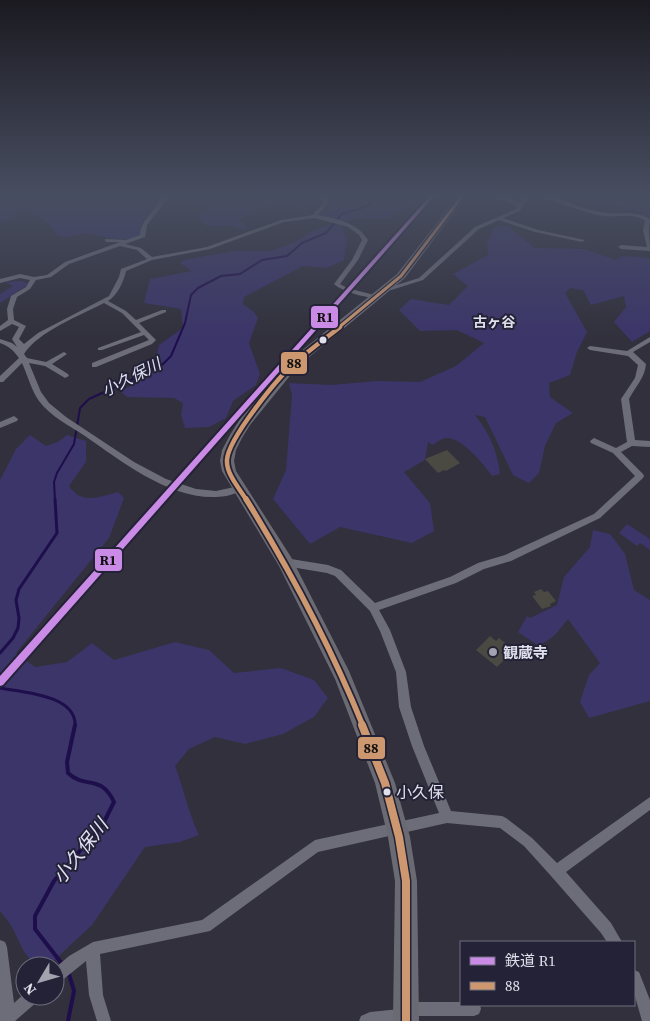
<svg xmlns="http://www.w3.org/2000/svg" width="650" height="1021" font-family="'Source Serif 4','Noto Sans JP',serif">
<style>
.green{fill:#3b3569}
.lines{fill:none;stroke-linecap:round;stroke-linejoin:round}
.stream-far2{stroke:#1f0e4c;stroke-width:2}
.stream-far1{stroke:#1f0e4c;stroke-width:3}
.stream{stroke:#1f0e4c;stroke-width:4}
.building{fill:#4a4a43}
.street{fill:#6d6d79;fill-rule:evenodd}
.highway{fill:#6a6a73;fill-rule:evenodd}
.bus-1-far3-casing{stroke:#232236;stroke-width:5.5}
.bus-1-far2-casing{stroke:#232236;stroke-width:8}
.bus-1-far1-casing{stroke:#232236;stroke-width:9}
.bus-1-casing{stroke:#232236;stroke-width:11}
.bus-1-far3{stroke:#cd976f;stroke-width:3}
.bus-1-far2{stroke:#cd976f;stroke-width:4.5}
.bus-1-far1{stroke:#cd976f;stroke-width:5.5}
.bus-1{stroke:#cd976f;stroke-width:8}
.rail-1-casing{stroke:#232236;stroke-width:4}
.rail-1{fill:#ca8be6;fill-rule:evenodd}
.bus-dot{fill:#e0e0ed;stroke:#232236;stroke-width:2}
.poi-dot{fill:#a3a2af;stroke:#232236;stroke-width:2}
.labels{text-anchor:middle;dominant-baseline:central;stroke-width:4;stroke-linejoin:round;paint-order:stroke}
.far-neighbourhood-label{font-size:14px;font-weight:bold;fill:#e0e0ed;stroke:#232236}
.poi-label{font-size:15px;font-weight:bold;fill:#e0e0ed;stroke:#232236;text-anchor:start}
.water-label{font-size:16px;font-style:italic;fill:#e1e1f6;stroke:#232236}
.near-bus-label{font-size:16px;fill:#e0e0ed;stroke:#232236;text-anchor:start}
.near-water-label{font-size:19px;font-style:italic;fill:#e1e1f6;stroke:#232236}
.line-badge{stroke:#232236;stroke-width:2}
.pale-badge-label{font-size:14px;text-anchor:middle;font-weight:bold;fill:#111}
</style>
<rect width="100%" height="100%" fill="#31303c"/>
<g class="green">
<path d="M0,195H146L144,201L156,205L141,222L142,235L132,239H114L85,233L69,237L58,236L46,221L23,209L13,212L14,218L0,221Z"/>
<path d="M211,195H323L322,197H312L306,202L305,207L313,209C300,214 295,201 281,201C276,201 246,217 238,220L248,229L244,230L231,226H207L197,217L213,201Z"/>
<path d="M345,195H427C418,208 401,206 391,217C386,218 378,220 373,219C362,217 359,216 348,222L321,216L332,200Z"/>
<path d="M564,195H650V217C623,202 592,204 564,195Z"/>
<path d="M331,224L342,227L347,240L344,260L327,268L303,266L244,297L243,304L254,312L258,318L249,343L260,374L256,385L233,401L226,418L209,427L185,428L181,415L183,403L174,398L127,397L120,391L133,385L149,369L157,354L159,345L183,328L181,309L144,303L150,279L192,271L180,263L184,260L234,251H271L298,241L312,231Z"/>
<path d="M508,226L535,248L584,249L616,260L622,256L650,258V331L632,342L614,322L626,307L624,296L591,305L583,290L570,288L565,293L587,332L577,352L570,375L549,383L550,397L573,413L556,423L545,446L539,473L529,483L513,475L485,417L475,415C489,432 498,452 500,474L492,476C485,465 461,437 447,438C442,438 437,442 433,445L428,442L425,460L404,472L430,503L434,531L412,543L340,527L310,544L273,499L286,470L292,395L289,383L331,385L377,381L420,382L456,366L484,343L457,330L420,331L399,310L411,299L449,305L468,286L453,274L488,255L487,243L494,228Z"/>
<path d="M21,281L29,284L0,303V294L13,286L6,282Z"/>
<path d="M30,435L46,446L58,442L67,435L86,441V462L69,486C82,505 99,497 118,492L124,498L109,538L16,653L35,667L67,662L92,643L114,660L175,642L209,650L234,673L281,668L314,680L328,698L314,717L283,734L245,744L215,737L189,749L175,766C184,789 188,812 199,835L180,842L145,847L92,925L48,966C24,966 21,941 10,924C7,919 3,915 0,911V480L16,449Z"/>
<path d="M627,524L650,539V550L640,543L637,546L619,533Z"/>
<path d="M593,530L610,534L625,554L634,590L650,600V701L589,718L580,702L589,675L600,663L568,619L554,636L539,646L518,632L527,616L530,618L557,605L564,577L590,547Z"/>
</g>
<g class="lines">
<path class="stream-far2" d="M55,501L54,482L57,473L74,444L80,408L89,399L148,372L163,364L171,356L185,323L191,295L198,288L221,276L240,274L262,260L287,256L302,243L326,233L342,214L367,206L377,195"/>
<g class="stream-far1">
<path d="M0,653L13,638L18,628L19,618L16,600L19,589L57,533L55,499"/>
<path d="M0,688C22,692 77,695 75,726"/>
</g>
<g class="stream">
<path d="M63,965L35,929V916L54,881L103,824L114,802C100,773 86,790 68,773L67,762L75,725"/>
<path d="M68,1021L74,991L69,974"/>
</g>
</g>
<g class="building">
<path d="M447,450L460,463L446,471L444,470L438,473L425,459Z"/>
<path d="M541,589L544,592L548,591L556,601L550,604L551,606L542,609L532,596L536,595L534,592Z"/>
<path d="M490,636L496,641L499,638L508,645L505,648L511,653L497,667L476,650Z"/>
</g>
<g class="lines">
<g class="street">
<path d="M160,195H166L165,202L147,225L145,237L125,244L141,248L152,257L207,247L281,220L313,215L323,202L324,195H330L329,202L318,215C337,219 357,222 368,240L358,260L340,284L347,288L378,296V298C366,298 343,292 334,284L352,260L362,240L359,235L348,227L315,218L284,222L210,249L152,260L126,271C124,281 117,296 108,301L126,311L136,320L162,310H166V312L139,323L156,340L152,344L96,367H92V363L149,340L144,335L102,350H98V348L141,332L122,313L104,303C79,316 39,331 24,354L27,358L46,362L62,353L64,352L67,354L52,364L68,374L69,376L65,378L45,366L29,363L41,392L49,403L66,417L134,462L166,479L196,489L216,491L239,486L243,489L242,491C234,494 225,497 216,497C169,499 121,461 85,436C70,426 51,417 39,401C31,390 28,376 22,363L3,382H0V376L19,358C14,351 9,346 0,343V339L12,343L17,347L12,339L19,327L12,324L0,331V326L8,320L7,309L11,296L26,287L30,280L20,278L0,283V279L20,274L34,277L47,275L65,262L120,242H107L105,241V239L126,240L140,235C142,215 158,212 160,195ZM120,246L137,250L147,259L121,269L119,277L109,296L38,333L24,344L19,339L26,326L14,320L13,309L17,297L30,289L36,280L51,277L69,264Z"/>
<path d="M492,195H500L519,203L527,195H533L522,206L520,211L503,218L538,230L585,240L582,242L535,232L499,220L479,229L423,280L388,291H384V289L419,278L475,227L516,209L517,206Z"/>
<path d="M541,195H549C566,201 583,209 601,212C618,216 634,209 650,219L649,230L650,251L621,249L618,247L621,245L647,247L643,230L645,221C632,212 617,218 602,216C588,213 553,202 541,195Z"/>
<path d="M650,337V342L633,352L646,364C645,378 635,387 629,399L635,440L650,441V447L632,446L621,452L643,474L644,476L643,478L600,518L511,561L484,569L456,583L379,610L390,630L406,672L411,707L424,746L451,811L502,816L506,818L532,838L557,863L650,797V810L566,872L611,923L622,942H607L601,933L551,876L524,846L500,828L447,823L318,852L210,931L100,954L103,995L111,1021H97L89,995L86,961L60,982L55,984V968L69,956L93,942L202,920L315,840L439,813L412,746L399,707L396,672L380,631L370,611L335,576L327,573L285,566L282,565L280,562L282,559L285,558L328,565L341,570L375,603L450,577L478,563L505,555L594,514L635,476L613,453L591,443L590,441L594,438L616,448L627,442L621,399L635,378L638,365L628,356L590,350L587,348L590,346L627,351Z"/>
<path d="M14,416L18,419L17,421L0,428V422Z"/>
<path d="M0,940L5,942L7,947L14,1003L25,993V996H40L38,1001L15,1021H0Z"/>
<path d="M634,970L639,972L650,1000V1021H642L634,993Z"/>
<path d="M407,1002H461V1005H480L481,1009L479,1014L474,1016H410L408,1021H359L361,1016L370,1012L400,1009L402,1004Z"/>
</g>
<path class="highway" d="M459,195H467L405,278L297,367L250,425L242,438L236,450L234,461L236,471L291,557L349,671L395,783L410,837L417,881L419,1021H393L395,881L388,837L375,783L335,679L279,566L222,471L220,461L222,450L230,435L240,419L289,361L397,274Z"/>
<g class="bus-1-far3-casing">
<path id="bus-1-far3" d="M338,328L401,276L463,195"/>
</g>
<g class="bus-1-far2-casing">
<path id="bus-1-far2" d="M247,501C240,489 226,474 227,460C228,439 278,377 295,363C309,350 325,339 340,327"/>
</g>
<g class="bus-1-far1-casing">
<path id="bus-1-far1" d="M246,499C291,572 331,647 363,726"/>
</g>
<g class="bus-1-casing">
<path id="bus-1" d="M362,725L385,783L399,837L406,881V1021"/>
</g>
<use href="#bus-1-far3" class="bus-1-far3"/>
<use href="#bus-1-far2" class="bus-1-far2"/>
<use href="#bus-1-far1" class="bus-1-far1"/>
<use href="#bus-1" class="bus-1"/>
<g class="rail-1-casing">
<path id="rail-1" d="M431,195H435L3,685L0,686V676Z"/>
</g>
<use href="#rail-1" class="rail-1"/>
</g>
<linearGradient id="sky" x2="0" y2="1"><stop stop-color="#1b1a21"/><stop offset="0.58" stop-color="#484e61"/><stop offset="1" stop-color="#484e61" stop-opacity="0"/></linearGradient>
<rect width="650" height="338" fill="url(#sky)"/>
<g class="bus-dot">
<circle cx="323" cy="340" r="4.5"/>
<circle cx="387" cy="792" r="4.5"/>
</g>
<circle class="poi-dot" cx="493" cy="652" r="5"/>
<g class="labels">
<g class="far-neighbourhood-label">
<text x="494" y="322">古ヶ谷</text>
</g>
<g class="poi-label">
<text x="503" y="652">観蔵寺</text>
</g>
<g class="water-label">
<text transform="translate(131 377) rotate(-27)">小久保川</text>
</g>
<g class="near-bus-label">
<text x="396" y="792">小久保</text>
</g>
<g class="near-water-label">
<text transform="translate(80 851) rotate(-52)">小久保川</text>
</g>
</g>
<g class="line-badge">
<rect x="310" y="305" width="29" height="24" rx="5" fill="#ca8be6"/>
<rect x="280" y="351" width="28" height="24" rx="5" fill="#cd976f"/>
<rect x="94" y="548" width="29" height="24" rx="5" fill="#ca8be6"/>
<rect x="357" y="736" width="29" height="24" rx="5" fill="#cd976f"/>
</g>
<g class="pale-badge-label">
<text x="325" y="322">R1</text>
<text x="294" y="368">88</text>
<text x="108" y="565">R1</text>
<text x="371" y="753">88</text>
</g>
<rect x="460" y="941" width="175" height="65" fill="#232236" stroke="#6f6e7f"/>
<rect x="470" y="957" width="25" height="8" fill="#ca8be6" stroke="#6f6e7f"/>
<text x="505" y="966" font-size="15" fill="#e0e0ed">鉄道 R1</text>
<rect x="470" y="982" width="25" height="8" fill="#cd976f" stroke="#6f6e7f"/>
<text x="505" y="991" font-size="15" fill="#e0e0ed">88</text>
<g transform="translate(40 981) rotate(232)"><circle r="24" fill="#232236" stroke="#6f6e7f"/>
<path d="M0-4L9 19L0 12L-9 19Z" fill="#a3a2af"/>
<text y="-8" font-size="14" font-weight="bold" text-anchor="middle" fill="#e0e0ed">N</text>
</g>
</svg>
